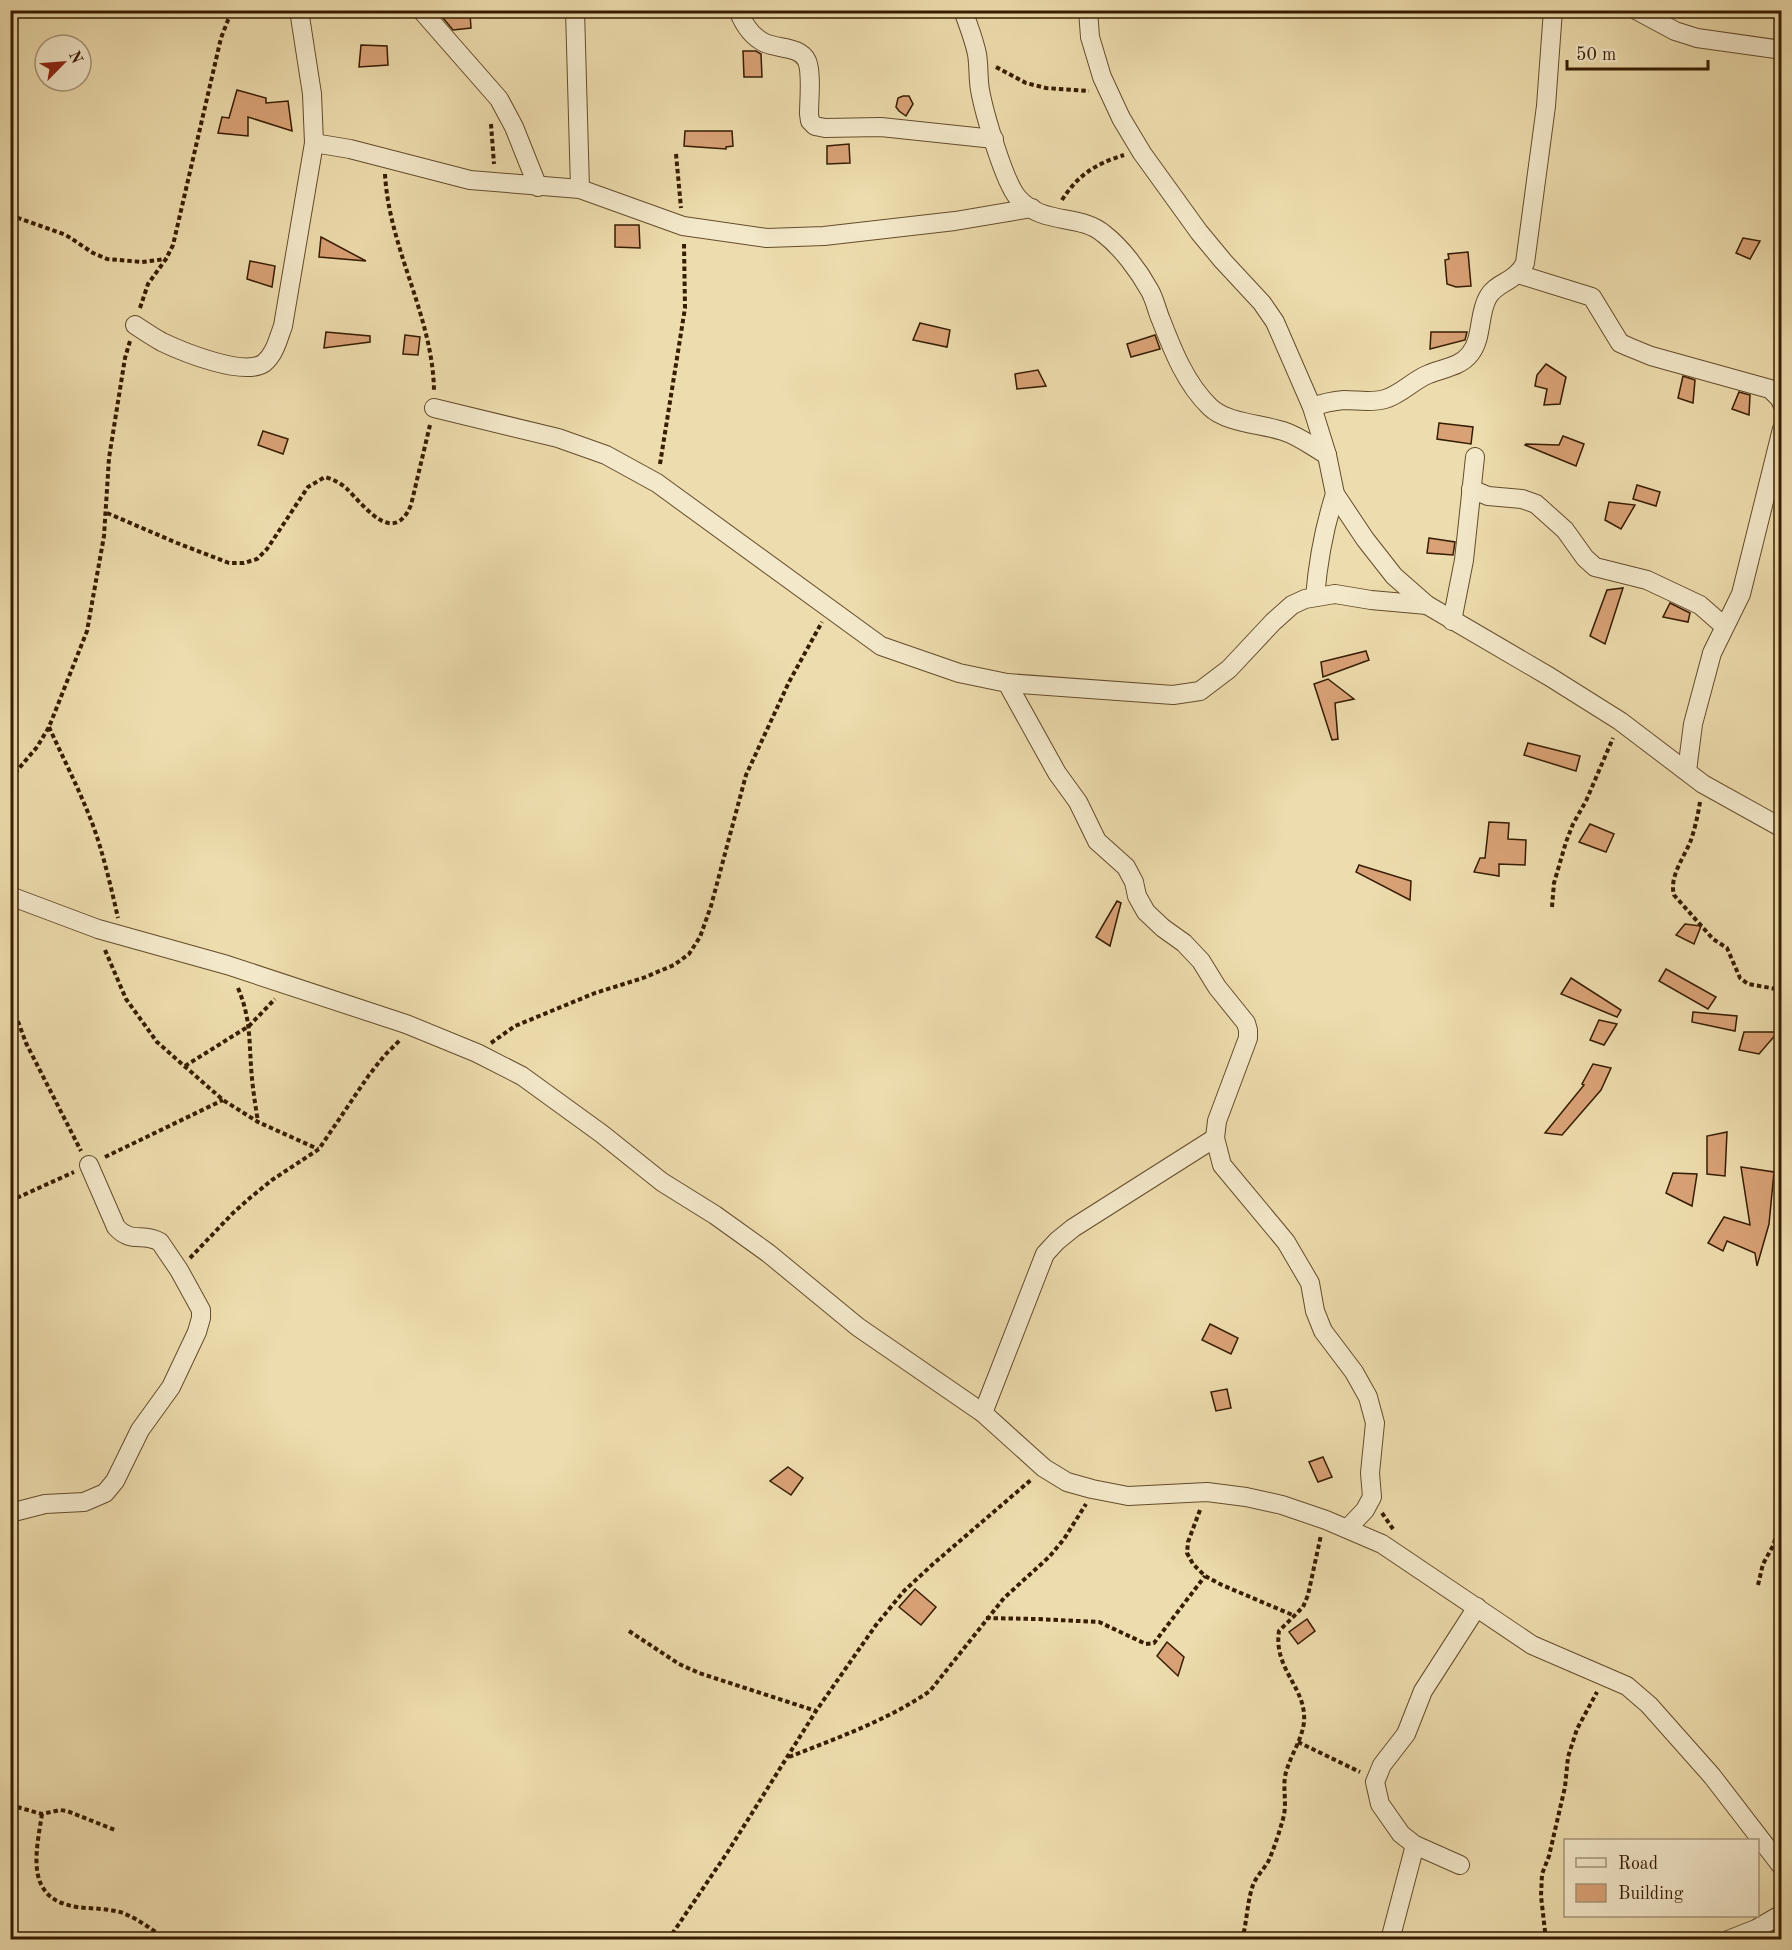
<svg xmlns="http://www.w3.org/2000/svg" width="1792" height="1950" font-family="'Old Standard TT',serif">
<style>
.building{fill:#d9a276;stroke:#361c00;stroke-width:1.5}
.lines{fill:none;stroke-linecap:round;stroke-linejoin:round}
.street-casing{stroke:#644c2b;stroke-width:20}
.path{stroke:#361c00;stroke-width:4;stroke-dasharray:4.5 3;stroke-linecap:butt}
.street{stroke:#f3e8ca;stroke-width:18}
</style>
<rect width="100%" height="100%" fill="#eddcad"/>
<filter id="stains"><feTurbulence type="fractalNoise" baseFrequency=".00333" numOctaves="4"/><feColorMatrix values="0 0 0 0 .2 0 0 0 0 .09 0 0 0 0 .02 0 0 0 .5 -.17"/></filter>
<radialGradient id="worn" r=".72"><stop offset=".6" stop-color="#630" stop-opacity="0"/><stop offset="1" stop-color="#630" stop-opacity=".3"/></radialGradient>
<g class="building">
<path d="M470,13L471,28L453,30L443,18V16Z"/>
<path d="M361,45L387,46L388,65L359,67Z"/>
<path d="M743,51H756L761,54L762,77H744Z"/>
<path d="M237,90L266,98V103L288,101L292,131L248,117V136L218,133L222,117L229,118Z"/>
<path d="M903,96H909L913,104L906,116L899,111L896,107L898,98Z"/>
<path d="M685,131H732L733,146L726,147V149L684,146Z"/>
<path d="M849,144L850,163L827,164V146Z"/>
<path d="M615,225H639L640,248L615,247Z"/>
<path d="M321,237L366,261L319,257Z"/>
<path d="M1743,238L1760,241L1750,259L1736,253Z"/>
<path d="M1468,252L1471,286L1456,287L1447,284L1445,260L1449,259L1448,254Z"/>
<path d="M250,261L275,266L272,287L247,279Z"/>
<path d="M920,323L950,330L947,347L913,340Z"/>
<path d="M326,332L370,336V342L324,348Z"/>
<path d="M1431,332H1467L1465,340L1430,349Z"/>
<path d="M405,335L420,337L418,355L403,354Z"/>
<path d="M1155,335L1160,349L1131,357L1127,344Z"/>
<path d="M1546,364L1566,377L1560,404L1544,405L1547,389L1535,386L1537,375Z"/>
<path d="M1038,370L1046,386L1017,389L1015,374Z"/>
<path d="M1683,376L1695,380L1693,403L1678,398Z"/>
<path d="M1739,392L1750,395L1749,415L1732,409Z"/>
<path d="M1439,423L1473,427L1471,444L1437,439Z"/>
<path d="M263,431L288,439L283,454L258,445Z"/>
<path d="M1563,436L1584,444L1576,466L1525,445L1526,444L1559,445Z"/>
<path d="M1637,485L1660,492L1656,506L1633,499Z"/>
<path d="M1609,502L1635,505L1621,529L1605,520Z"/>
<path d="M1429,538L1455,542L1453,555L1427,553Z"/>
<path d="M1623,588L1605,644L1590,636L1607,590Z"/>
<path d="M1670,603L1690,613L1688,622L1663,617Z"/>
<path d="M1366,651L1369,660L1323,677L1321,662Z"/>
<path d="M1328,679L1354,699L1335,703L1338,739L1332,740L1314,684Z"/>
<path d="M1528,743L1580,756L1576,771L1524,755Z"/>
<path d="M1489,822L1509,823L1508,839L1526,840L1525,865L1499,864V876L1474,872L1480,858H1485Z"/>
<path d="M1590,824L1614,834L1606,852L1579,842Z"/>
<path d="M1359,865L1411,881L1410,900L1356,872Z"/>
<path d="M1117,901L1121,903L1110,946L1096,937Z"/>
<path d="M1685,924L1701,926L1694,944L1676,935Z"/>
<path d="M1666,969L1716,997L1708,1009L1659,981Z"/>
<path d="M1571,978L1621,1010L1617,1017L1561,994Z"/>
<path d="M1693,1012L1737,1016L1735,1031L1692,1022Z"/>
<path d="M1599,1020L1617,1024L1604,1045L1590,1040Z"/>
<path d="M1744,1032H1778L1759,1054L1739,1050Z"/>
<path d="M1593,1064L1611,1068L1601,1090L1562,1135L1545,1133L1584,1085L1582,1084Z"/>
<path d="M1727,1132L1725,1176L1707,1174V1136Z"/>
<path d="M1741,1167L1774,1172L1769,1224L1757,1266L1755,1253L1727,1241L1723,1251L1708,1243L1724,1217L1750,1225Z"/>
<path d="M1673,1173L1697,1174L1692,1206L1666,1193Z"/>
<path d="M1210,1324L1238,1338L1231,1354L1202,1340Z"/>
<path d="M1227,1389L1231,1408L1216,1411L1211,1392Z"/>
<path d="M1323,1457L1332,1477L1318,1482L1309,1462Z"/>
<path d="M788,1467L803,1478L791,1495L770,1481Z"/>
<path d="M915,1589L936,1607L921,1625L899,1607Z"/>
<path d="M1307,1619L1315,1631L1298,1644L1289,1632Z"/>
<path d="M1167,1642L1184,1657L1178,1676L1157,1656Z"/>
</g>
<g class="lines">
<g class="street-casing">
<g id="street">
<path d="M421,10L499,99L514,127L538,187"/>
<path d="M575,10L580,189"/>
<path d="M738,10C743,23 752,37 765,43C778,49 800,46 807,61C812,73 809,100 809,114L810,121L815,126L825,128L881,127L994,139"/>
<path d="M963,10C968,25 974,39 977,54C979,66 978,79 980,90C984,112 1004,182 1018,198C1043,226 1079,213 1104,234C1122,248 1139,271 1150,291C1155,300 1157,311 1161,320C1173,351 1186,384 1210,407C1226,423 1262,424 1283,431C1299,436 1313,447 1327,455"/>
<path d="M1088,10L1090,37L1102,77L1121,118L1142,153L1199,232L1223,261L1262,303L1275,322L1312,407L1327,455L1335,494L1365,539L1394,576L1427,605L1550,677L1620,721L1703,784L1782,828"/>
<path d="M1636,10L1675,31L1697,38L1782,50"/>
<path d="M314,143L350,149L470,180L580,189L683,226L767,238L824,236L955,221L1032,208"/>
<path d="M1518,274L1592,297L1620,343L1629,347L1651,356L1770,389L1780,399L1782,404"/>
<path d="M135,325C144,331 153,337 162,342C183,352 244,377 264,363C275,354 278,339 283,326L314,143L312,94L299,10"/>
<path d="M1312,407C1323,403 1332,401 1344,400C1358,400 1371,403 1385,399C1402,394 1413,380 1429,374C1443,368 1460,367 1470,354C1483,338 1478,314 1488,297C1496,282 1516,282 1525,263L1546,106L1553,10"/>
<path d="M434,408L558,438L606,455L657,483L881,646L959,673L1007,683L1173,695L1200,691L1229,669L1273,622L1292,605L1305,599L1335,594L1371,600L1427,605"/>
<path d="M1471,489L1488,496L1522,499L1536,504L1565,530L1585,558L1595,567L1647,580L1700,605L1724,626"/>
<path d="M1315,597C1318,561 1324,528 1335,494"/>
<path d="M1452,621L1464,560L1475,457"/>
<path d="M1007,683L1057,773L1078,802L1097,841L1126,867L1134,882L1137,896L1146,912L1163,928L1184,943L1201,961L1217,987L1246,1023L1248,1030V1038L1217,1121L1215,1138L1222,1165L1286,1242L1310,1283L1315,1311L1323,1331L1354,1372L1368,1397L1375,1423L1370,1473L1372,1497L1365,1510L1348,1528"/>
<path d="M1687,771L1693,724L1712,653L1741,594L1782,429"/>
<path d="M10,896L98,929L227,965L406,1024L477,1053L522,1076L602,1134L662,1182L715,1215L768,1253L858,1327L983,1413L1044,1468L1067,1482L1092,1489L1128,1496L1207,1492L1246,1497L1282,1505L1326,1520L1382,1544L1532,1645L1627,1686L1649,1705L1712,1776L1782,1867"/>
<path d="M983,1413L1045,1254L1057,1241L1073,1228L1215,1138"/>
<path d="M10,1513L45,1504L84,1502L105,1493L115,1481L140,1430L171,1387L197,1332L201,1318V1310L179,1270L160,1242C143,1232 131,1244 116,1227L89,1165"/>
<path d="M1460,1865L1415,1845L1401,1834L1380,1804L1375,1782L1382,1765L1406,1734L1423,1691L1477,1607"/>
<path d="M1390,1940L1415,1845"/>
<path d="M1728,1940L1756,1929L1782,1914"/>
</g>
</g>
<g class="path">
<path d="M996,67L1026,83L1046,88L1089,91"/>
<path d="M491,124L494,164"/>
<path d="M676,154L681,208"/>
<path d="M385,174C389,249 433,316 434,391"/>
<path d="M1062,200C1078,175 1095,164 1124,155"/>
<path d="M10,215L66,235L93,253L107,259L142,262L166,259"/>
<path d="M140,308L148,284L166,259L173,245L221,38L228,20L234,10"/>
<path d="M660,464L685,308L684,243"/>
<path d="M107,513L177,543L229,563H244L257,559L267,549L308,487L325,477C333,479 340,483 346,488C363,504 393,548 411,505L430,425"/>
<path d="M49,727C64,760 81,793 94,828C104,857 111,887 118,918"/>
<path d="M10,779L37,747L49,727L87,631L104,536L109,458L125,358L130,341"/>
<path d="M1700,802C1698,815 1695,828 1691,840C1684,858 1669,876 1674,895L1713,939L1727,948L1740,978L1748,984L1782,990"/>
<path d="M1552,907L1554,883L1566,842L1573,824L1586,801L1613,738"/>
<path d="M105,950L126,999L157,1042L223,1100L258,1122L318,1149"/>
<path d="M238,988C250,1017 249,1035 251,1066C252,1084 255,1103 258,1122"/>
<path d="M10,1000L26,1043L81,1151"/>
<path d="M491,1043L515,1026L595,993L643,978L674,965L689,954L700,937L711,906L746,775L789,682L822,622"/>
<path d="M185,1066L249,1026L275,999"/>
<path d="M105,1157L223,1100"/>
<path d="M10,1201L74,1172"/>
<path d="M190,1258L233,1213L251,1197L272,1180L319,1149L369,1075L384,1056L401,1039"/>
<path d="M1200,1510L1188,1542L1187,1553L1193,1564L1205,1576L1222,1585L1295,1616"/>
<path d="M1382,1513L1393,1529"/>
<path d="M1758,1585L1763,1564L1774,1544L1782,1505"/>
<path d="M986,1618L1037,1619L1099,1622L1146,1644L1154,1643L1205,1576"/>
<path d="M629,1631L679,1664L699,1673L816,1711"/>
<path d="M1298,1742L1360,1772"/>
<path d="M789,1757C837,1738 888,1720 930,1691L1004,1598L1049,1557L1064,1539L1086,1504"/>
<path d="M10,1805L42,1814L60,1810L67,1811L115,1830"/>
<path d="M42,1814C36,1853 24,1899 77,1907C92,1909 108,1908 123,1913C138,1919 153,1930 167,1940"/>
<path d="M668,1940L727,1853L816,1711L876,1625L904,1591L933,1564L1032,1479"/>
<path d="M1242,1940C1247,1922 1247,1902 1253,1885C1256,1877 1263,1870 1268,1862C1274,1849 1279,1833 1283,1819C1288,1802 1281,1785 1287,1769C1292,1753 1302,1739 1304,1722C1307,1688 1273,1669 1279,1631L1303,1607L1308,1595L1321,1535"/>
<path d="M1546,1940L1541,1896L1542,1874L1549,1856L1565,1787L1568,1757L1577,1729L1597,1692"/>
</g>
<use href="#street" class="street"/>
</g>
<rect width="1792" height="1950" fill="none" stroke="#eddcad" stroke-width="36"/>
<rect x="12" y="12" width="1768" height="1926" fill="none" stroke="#361c00" stroke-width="3"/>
<rect x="18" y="18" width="1756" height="1914" fill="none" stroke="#361c00" stroke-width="1.5"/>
<rect x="1564" y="1839" width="195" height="78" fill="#f3e8ca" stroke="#a79679" stroke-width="1.5"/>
<rect x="1576" y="1858" width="30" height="9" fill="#f3e8ca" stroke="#a79679" stroke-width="1.5"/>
<text x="1618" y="1869" font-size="18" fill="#361c00">Road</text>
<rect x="1576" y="1884" width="30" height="18" fill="#d9a276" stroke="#a79679" stroke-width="1.5"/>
<text x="1618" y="1899" font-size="18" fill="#361c00">Building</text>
<g transform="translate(63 63) rotate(65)"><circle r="28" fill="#f3e8ca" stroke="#a79679" stroke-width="1.5"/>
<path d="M0-4.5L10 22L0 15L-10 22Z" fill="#8f2418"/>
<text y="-9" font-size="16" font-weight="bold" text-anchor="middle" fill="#361c00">N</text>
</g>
<path d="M1567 60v9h141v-9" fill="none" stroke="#361c00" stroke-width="3"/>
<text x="1576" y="60" font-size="18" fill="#361c00" stroke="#f3e8ca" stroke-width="4.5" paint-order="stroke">50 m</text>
<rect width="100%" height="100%" filter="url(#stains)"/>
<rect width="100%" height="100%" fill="url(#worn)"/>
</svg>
